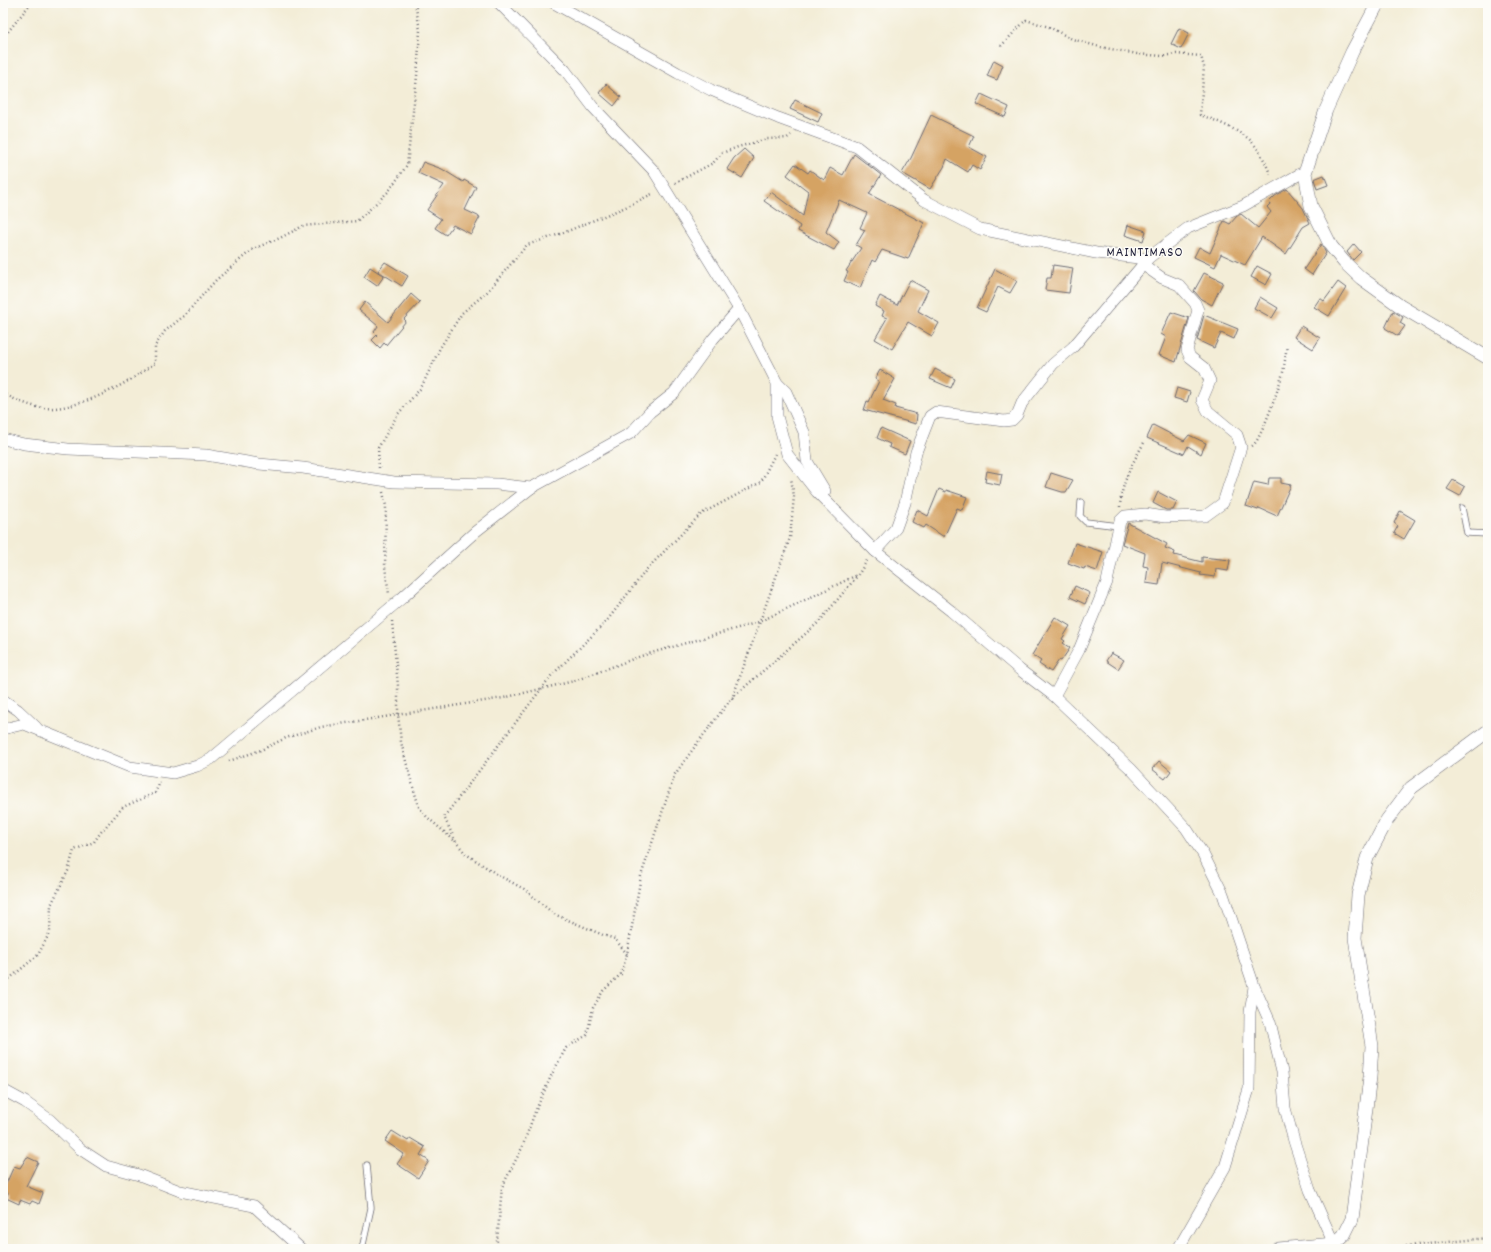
<svg xmlns="http://www.w3.org/2000/svg" width="1491" height="1252" font-family="Dekko,sans-serif">
<style>
.building{fill:#d5a363}
.lines{fill:none;stroke-linecap:round;stroke-linejoin:round}
.service-casing{stroke:#6b6972;stroke-width:7}
.minor-casing{stroke:#6b6972;stroke-width:12}
.tertiary-casing{stroke:#6b6972;stroke-width:14}
.path{stroke:#6b6972;stroke-width:2.5;stroke-dasharray:1 3;stroke-linecap:butt}
.service{stroke:#fff;stroke-width:5.5}
.minor{stroke:#fff;stroke-width:11}
.tertiary{stroke:#fff;stroke-width:13}
.labels{text-anchor:middle;dominant-baseline:central;stroke-width:3;stroke-linejoin:round;paint-order:stroke}
.quarter-label{font-size:14px;letter-spacing:1px;fill:#22223b;stroke:#fdfcf7}
</style>
<rect width="100%" height="100%" fill="#fdfcf7"/>
<filter id="ink" filterUnits="userSpaceOnUse"><feTurbulence type="fractalNoise" baseFrequency=".025" numOctaves="2"/><feDisplacementMap in="SourceGraphic" scale="8" xChannelSelector="R" yChannelSelector="G"/><feConvolveMatrix kernelMatrix="1 2 1 2 8 2 1 2 1" color-interpolation-filters="sRGB"/></filter>
<filter id="wash" filterUnits="userSpaceOnUse"><feTurbulence type="fractalNoise" baseFrequency=".012" numOctaves="4" result="noise"/><feDisplacementMap in="SourceGraphic" scale="16" xChannelSelector="R" yChannelSelector="G"/><feGaussianBlur stdDeviation="0.9" result="paint"/><feColorMatrix in="noise" values="0 0 0 0 0 0 0 0 0 0 0 0 0 0 0 0 0 1.4 0 .05"/><feComposite in="paint" operator="in"/></filter>
<g filter="url(#wash)">
<rect width="100%" height="100%" fill="#f3edd7"/>
<g id="blocks">
<g class="building">
<path d="M1179,28L1189,33L1181,49L1171,44Z"/>
<path d="M994,60L1003,65L997,80L987,76Z"/>
<path d="M606,84L621,97L614,106L599,93Z"/>
<path d="M981,94L1009,107L1005,117L976,104Z"/>
<path d="M795,100L822,113L818,122L790,109Z"/>
<path d="M931,115L974,136L969,147L987,157L980,170L972,165L968,172L947,159L944,167L930,189L902,173L911,158Z"/>
<path d="M744,149L754,158L742,178L727,169L734,158Z"/>
<path d="M854,154L881,175L869,194L924,223L908,259L882,250L875,262L872,260L860,288L844,281L848,272L846,271L861,248L856,245L865,230L860,228L867,213L839,200L826,232L839,242L834,250L798,231L800,226L764,201L771,192L803,216L808,191L787,175L795,164L808,173L810,170L824,180L830,168L843,175Z"/>
<path d="M423,162L442,169L463,182L464,180L476,187L465,210L480,217L471,234L453,225L446,235L435,228L441,219L427,210L444,185L418,173Z"/>
<path d="M1324,175L1328,185L1317,189L1314,179Z"/>
<path d="M1287,189L1303,208L1310,223L1303,227L1286,254L1262,237L1245,265L1221,254L1215,267L1194,257L1199,247L1210,253L1224,221L1230,224L1237,216L1241,214L1258,228L1271,212L1267,207L1270,204L1269,202L1275,196Z"/>
<path d="M1128,225L1146,231L1143,241L1125,235Z"/>
<path d="M1321,244L1326,253L1312,275L1304,269Z"/>
<path d="M1354,244L1361,252L1353,260L1347,252Z"/>
<path d="M385,262L408,276L402,286L378,271Z"/>
<path d="M1053,265L1073,268L1069,293L1045,290L1047,278H1051Z"/>
<path d="M1257,266L1272,274L1266,285L1251,277Z"/>
<path d="M370,267L384,276L377,286L364,277Z"/>
<path d="M995,269L1017,281L1010,293L998,287L986,312L977,308Z"/>
<path d="M1204,273L1223,282L1212,305L1201,299L1194,291Z"/>
<path d="M910,280L928,290L918,311L939,323L932,336L908,322L892,349L875,339L887,318L882,316L884,311L875,306L880,296L897,305Z"/>
<path d="M1338,282L1346,288L1329,316L1314,307L1320,298L1324,301Z"/>
<path d="M411,294L420,302L404,319L406,321L386,345L384,343L380,348L372,340L377,335L374,332L378,326L359,310L365,302L388,322Z"/>
<path d="M1260,297L1278,308L1272,318L1254,308Z"/>
<path d="M1393,311L1403,317L1400,323L1405,326L1398,336L1385,328Z"/>
<path d="M1171,312L1189,318L1176,362L1159,355L1166,337L1161,334Z"/>
<path d="M1204,315L1238,329L1234,339L1221,333L1214,348L1197,340Z"/>
<path d="M1301,326L1320,338L1313,349L1294,337Z"/>
<path d="M935,369L955,379L951,388L930,379Z"/>
<path d="M880,370L895,379L883,400L896,405L895,408L917,414L916,424L864,410L867,401L869,402L879,381L875,379Z"/>
<path d="M1177,388L1190,392L1187,402L1174,398Z"/>
<path d="M1153,425L1184,441L1189,435L1206,443L1201,454L1188,446L1184,454L1147,438Z"/>
<path d="M881,428L910,441L905,454L889,447L890,444L877,438Z"/>
<path d="M987,471L1002,474L1000,485L985,482Z"/>
<path d="M1051,473L1073,480L1066,492H1062L1046,487Z"/>
<path d="M1269,478H1281V483L1291,485L1277,516L1259,508L1258,510L1246,506L1254,482L1268,485Z"/>
<path d="M1453,480L1465,487L1460,496L1447,489Z"/>
<path d="M939,489L946,492V490L967,497L962,510L957,508L944,537L926,525L924,528L912,522L917,510L928,516Z"/>
<path d="M1158,492L1177,502L1173,510H1166L1153,503Z"/>
<path d="M1400,511L1415,520L1404,539L1394,533L1398,526L1394,523Z"/>
<path d="M1128,523L1167,544L1165,548L1175,552L1174,555L1202,562V557L1230,560L1228,571L1216,569L1215,577L1200,575L1201,573L1162,563L1159,585L1146,583L1148,567L1143,566L1145,553L1122,544Z"/>
<path d="M1075,543L1103,552L1097,571L1085,567L1084,569L1068,563Z"/>
<path d="M1075,586L1090,593L1085,604L1070,597Z"/>
<path d="M1055,617L1070,626L1062,639L1065,641L1063,643L1070,648L1061,661L1059,660L1051,672L1039,664L1041,661L1032,655Z"/>
<path d="M1111,653L1124,660L1118,669L1106,661Z"/>
<path d="M1159,761L1171,771L1165,779L1152,769Z"/>
<path d="M392,1131L408,1141L410,1138L425,1147L420,1155L429,1161L418,1178L397,1164L404,1154L385,1141Z"/>
<path d="M27,1157L38,1162L26,1186L43,1193L39,1204L32,1201L30,1204L20,1200L19,1204L6,1198L8,1193L3,1191L14,1166L20,1168Z"/>
</g>
</g>
</g>
<g filter="url(#ink)">
<use href="#blocks" fill-opacity="0" stroke="#6b6972" stroke-width="1"/>
<g class="lines">
<g class="service-casing">
<g id="service">
<path d="M1081,502L1080,516L1086,522L1119,526"/>
<path d="M1462,508L1467,533L1488,534"/>
<path d="M362,1249L371,1208L367,1165"/>
</g>
</g>
<g class="minor-casing">
<g id="minor">
<path d="M499,3L565,70L593,107L654,171L739,309L771,371L777,383V416L787,454L817,492L875,551L951,611L1020,670L1054,696L1131,769L1186,828L1203,854L1223,894L1254,986L1270,1022L1282,1072L1285,1108L1294,1141L1310,1190L1334,1244"/>
<path d="M554,3L678,73L711,90L778,118L857,147L924,200L980,229L1096,253L1147,259L1188,228L1243,206L1300,174L1305,173"/>
<path d="M777,383L786,392L804,432L807,461L825,491"/>
<path d="M3,439L24,444L68,449L206,455L259,464L303,468L394,482L497,484L531,488L631,433L650,412L674,393L713,339L739,309"/>
<path d="M875,551L896,528L905,503L916,452L930,416L936,412L1004,421L1012,420L1017,415L1022,403L1053,364L1073,347L1147,260"/>
<path d="M1054,696L1079,650L1107,582L1120,521L1125,516L1145,514L1165,517L1205,516L1223,503L1241,447L1237,435L1208,411L1202,400L1210,381L1204,368L1190,357L1187,350L1198,310L1195,303L1179,285L1162,278L1142,264"/>
<path d="M3,700L18,710L36,727"/>
<path d="M3,729L24,724L130,767L173,773L197,766L211,759L243,732L402,598L475,532L531,488"/>
<path d="M3,1090L25,1102L50,1120L80,1149L106,1166L139,1175L180,1191L254,1206L301,1249"/>
<path d="M1178,1249L1225,1167L1249,1089L1250,1012L1254,987"/>
</g>
</g>
<g class="tertiary-casing">
<g id="tertiary">
<path d="M1378,3L1352,52L1326,110L1305,173L1311,206L1331,246L1344,262L1361,278L1400,306L1488,358"/>
<path d="M1278,1249L1334,1244L1344,1235L1352,1219L1370,1077L1372,1046L1355,938L1358,895L1367,858L1387,820L1411,788L1488,731"/>
</g>
</g>
<g class="path">
<path d="M3,38L31,3"/>
<path d="M1001,46L1026,20L1049,27L1072,39L1100,47L1137,54L1162,56L1176,54L1201,56L1204,67L1200,115C1213,119 1241,131 1251,141C1260,150 1267,165 1271,177"/>
<path d="M675,183L713,163L722,153L738,147L767,139L787,138L791,135"/>
<path d="M3,393C15,400 29,406 43,408C79,411 127,384 155,363V346L165,331L184,316L216,280L253,249L280,238L303,226L357,221L389,191L407,165L417,76L420,30L415,3"/>
<path d="M1252,446C1261,441 1278,389 1282,376C1285,366 1285,356 1287,346"/>
<path d="M379,468L378,448L398,414L421,388L440,348L462,313L487,292L527,245L563,233L628,206L654,193"/>
<path d="M383,492L386,506L385,567L389,594"/>
<path d="M1120,507C1121,483 1133,462 1145,441"/>
<path d="M392,621L398,686V714L401,742L409,773L419,807L427,817L456,842"/>
<path d="M732,699L790,538L794,496L791,478"/>
<path d="M229,761L261,750L286,738L321,727L503,698L574,681L641,656L759,622L857,575"/>
<path d="M627,954L615,939L603,935L554,914L524,889L498,875L466,854L456,842L444,817L551,676L606,622L647,569L701,514L761,482L775,454"/>
<path d="M3,984L38,955L50,932L51,905L68,871L74,850L94,842L101,832L123,807L155,793L160,782"/>
<path d="M1350,1247L1388,1248L1488,1238"/>
<path d="M494,1249L497,1241L502,1187L522,1148L535,1112L552,1074L566,1048L587,1035L593,1008L603,991L621,974L627,954L641,876L675,774L699,741L731,699L819,622L858,575L868,559"/>
</g>
<use href="#service" class="service"/>
<use href="#minor" class="minor"/>
<use href="#tertiary" class="tertiary"/>
</g>
</g>
<g class="labels">
<g class="quarter-label">
<text x="1145" y="253">MAINTIMASO</text>
</g>
</g>
<rect width="1491" height="1252" fill="none" stroke="#fdfcf7" stroke-width="16"/>
</svg>
